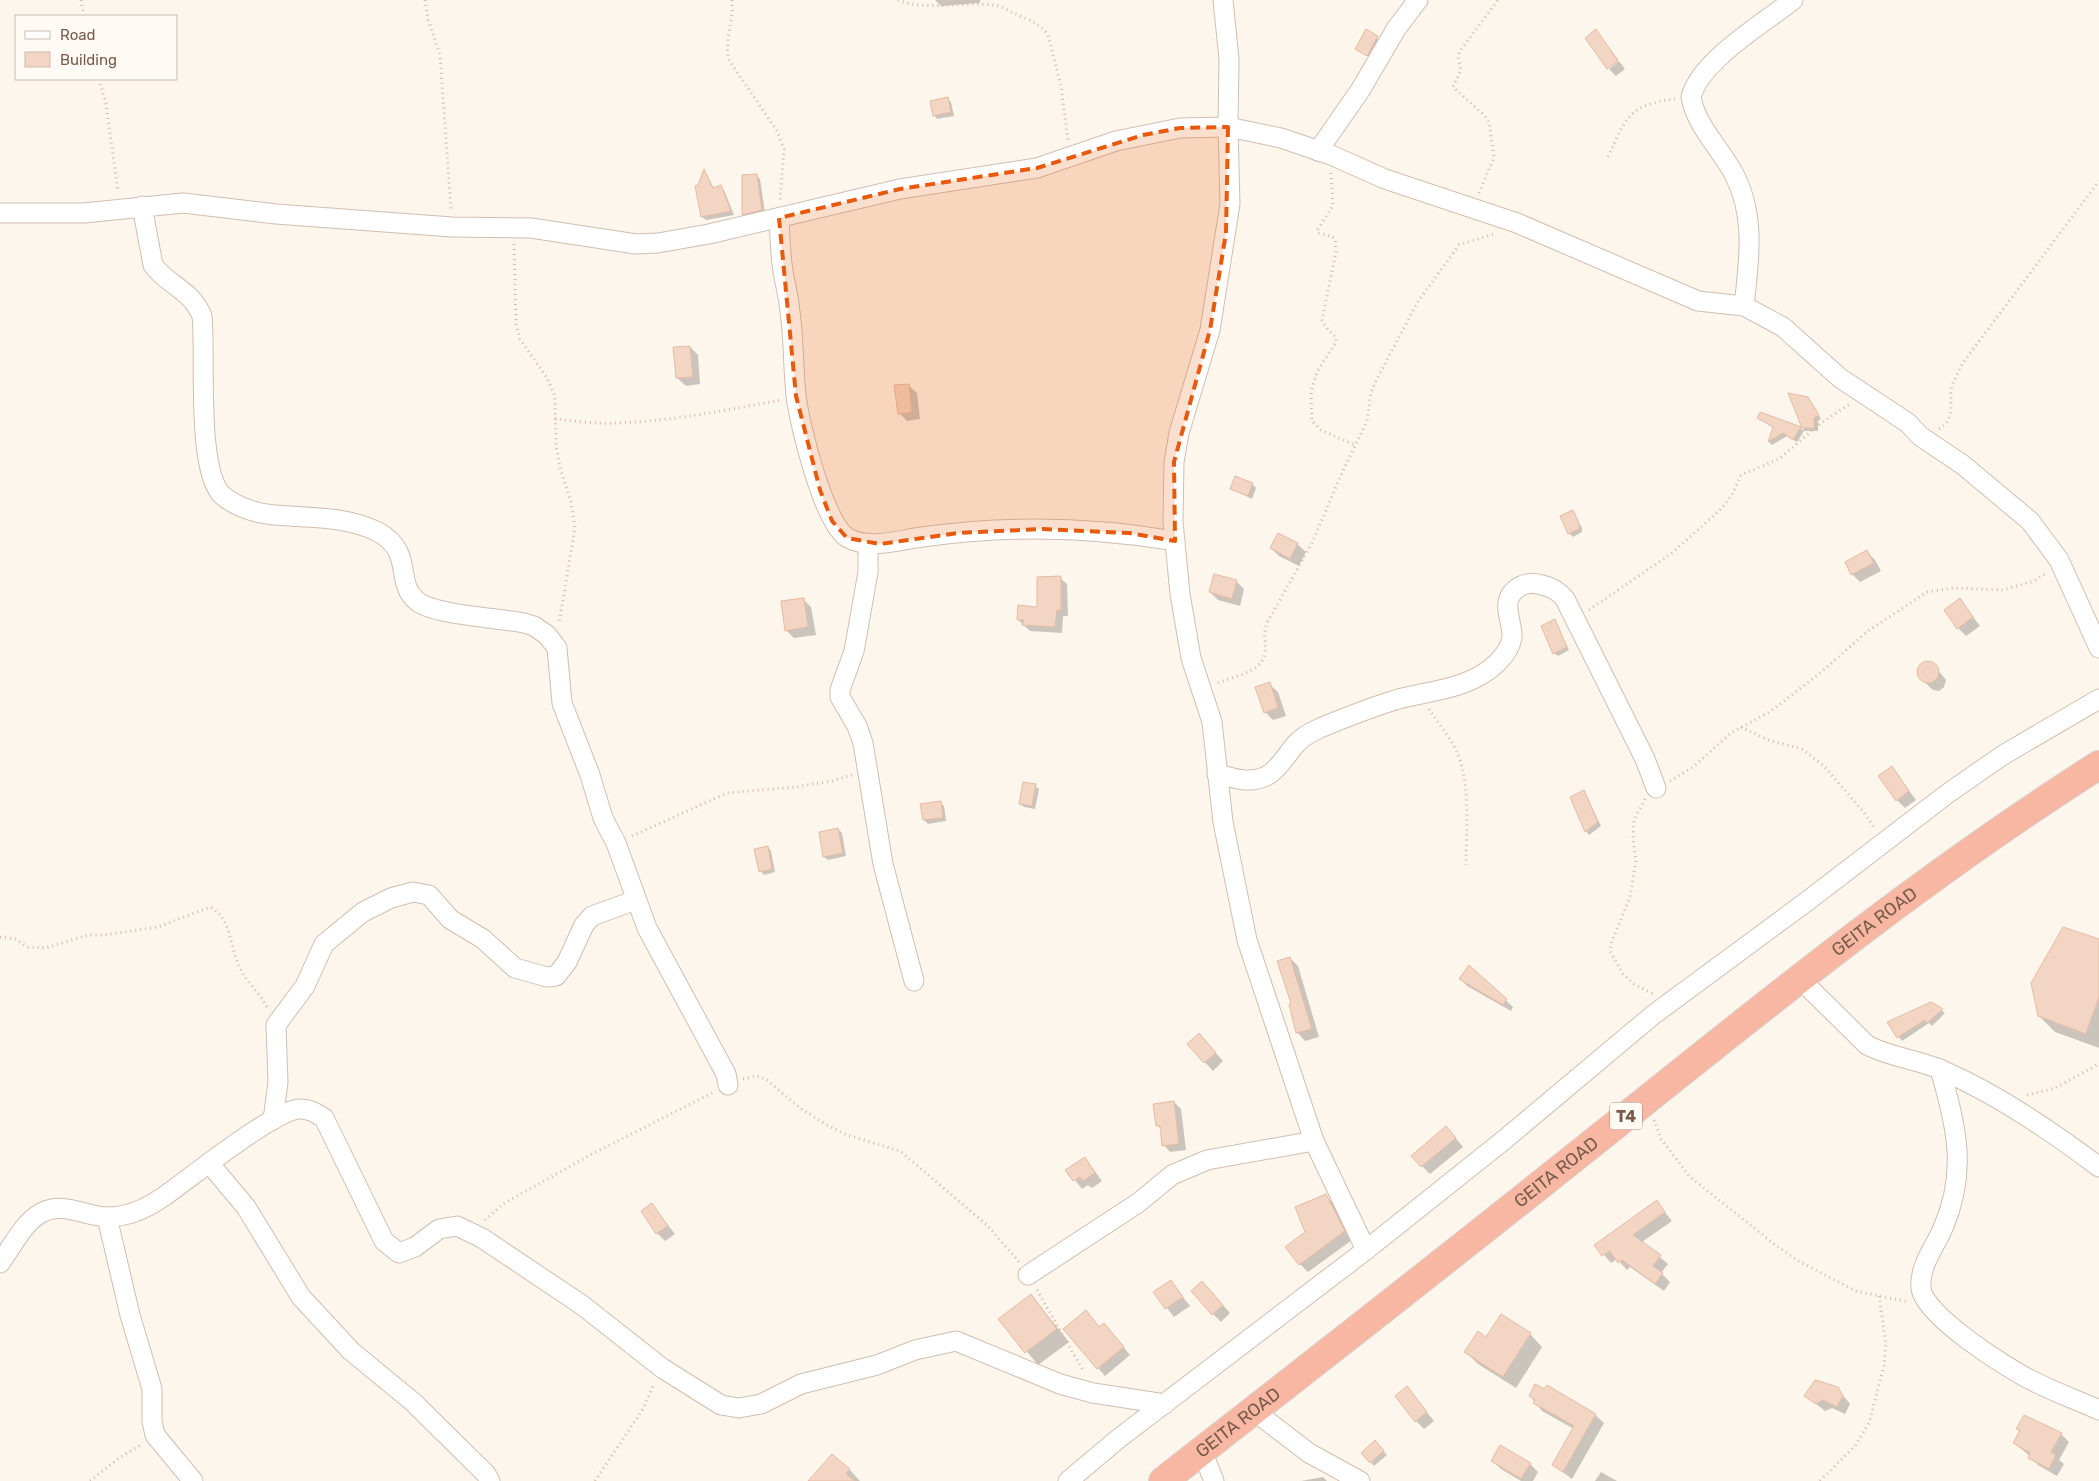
<svg xmlns="http://www.w3.org/2000/svg" width="2099" height="1481" font-family="Rubik,sans-serif">
<style>
.shadow{fill:#0003}
.building{fill:#f3d5c3;stroke:#e6bba3}
.lines{fill:none;stroke-linecap:round;stroke-linejoin:round}
.street-casing{stroke:#d1beb0;stroke-width:21}
.highway-casing{stroke:#dad1cd;stroke-width:30}
.path{stroke:#d9b8a5;stroke-width:3;stroke-dasharray:1 4;stroke-linecap:butt}
.street{stroke:#fff;stroke-width:19}
.highway{stroke:#f7b7a3;stroke-width:28}
.marked{fill:#e8590c;fill-opacity:0.2;stroke:#e8590c;stroke-width:4;stroke-dasharray:10 6;stroke-linejoin:round}
.labels{text-anchor:middle;dominant-baseline:central;stroke-width:5;stroke-linejoin:round;paint-order:stroke}
.shield{fill:#fffaf3;stroke:#a28b7f;stroke-width:1}
.shield-label{font-size:16px;font-weight:bold;fill:#7a5c4d}
.street-label{font-size:18px;fill:#7a5c4d;stroke:#fffaf3}
</style>
<rect width="100%" height="100%" fill="#fdf6ec"/>
<g class="shadow">
<path d="M935,0H980V3L941,6Z"/>
<path d="M1367,31L1381,41L1371,58L1356,49Z"/>
<path d="M1595,31L1618,59L1608,67Z"/>
<path d="M1619,61L1625,69L1616,76L1609,69Z"/>
<path d="M947,98L951,102L954,116L937,119L934,115Z"/>
<path d="M705,171L714,189L720,187L724,190L734,215L706,220L702,217L699,186Z"/>
<path d="M756,176L760,179L765,213L747,218L743,214Z"/>
<path d="M690,347L698,355L700,384L686,386L677,378Z"/>
<path d="M908,385L917,393L920,419L907,421L899,413Z"/>
<path d="M1790,395L1811,403L1821,419L1818,421V431H1804Z"/>
<path d="M1763,421L1800,428L1804,431L1797,442L1787,436L1772,445L1769,442L1774,428Z"/>
<path d="M1252,484L1256,488L1252,499L1232,489Z"/>
<path d="M1572,512L1582,528V532L1573,537L1569,533Z"/>
<path d="M1278,534L1297,544L1306,552L1299,566L1279,556L1271,548Z"/>
<path d="M1866,551L1875,560L1881,571L1860,582L1852,574Z"/>
<path d="M1060,578L1067,584L1068,616H1063L1062,633L1030,631L1018,620L1038,608Z"/>
<path d="M1236,581L1244,589L1240,606L1218,600L1210,592Z"/>
<path d="M803,599L811,607L816,635L794,638L786,630Z"/>
<path d="M1960,600L1980,626L1966,636L1958,628Z"/>
<path d="M1554,621L1569,650L1558,656L1554,653Z"/>
<path d="M1924,663L1933,664L1946,680L1944,687L1939,691L1933,690L1919,677V667Z"/>
<path d="M1269,684L1278,692L1286,716L1273,720L1265,712Z"/>
<path d="M1892,768L1916,800L1905,808L1897,800Z"/>
<path d="M1035,786L1039,789L1035,809L1024,807L1020,803Z"/>
<path d="M1584,792L1601,826L1589,835L1586,831Z"/>
<path d="M940,802L944,806L946,821L928,824L924,820Z"/>
<path d="M838,829L842,833L846,856L828,860L824,857L820,833Z"/>
<path d="M768,847L771,851L775,872L764,875L761,871Z"/>
<path d="M2099,940V1048L2055,1032L2039,1016Z"/>
<path d="M1290,958L1298,966L1319,1037L1305,1041L1297,1032Z"/>
<path d="M1469,967L1513,1007L1511,1011L1467,986L1461,979Z"/>
<path d="M1931,1003L1945,1013L1932,1026L1929,1023L1902,1041L1888,1022Z"/>
<path d="M1207,1043L1223,1061L1213,1071L1188,1044Z"/>
<path d="M1174,1102L1181,1109L1186,1150L1170,1152L1164,1145L1162,1130L1158,1126Z"/>
<path d="M1454,1136L1463,1147L1430,1174L1422,1166Z"/>
<path d="M1085,1158L1102,1181L1092,1188L1088,1185L1082,1189L1067,1170Z"/>
<path d="M1326,1196L1334,1204L1352,1240L1308,1272L1300,1264L1307,1232Z"/>
<path d="M1657,1202L1672,1221L1642,1242L1668,1264L1661,1273L1670,1282L1664,1291L1630,1267L1627,1270L1617,1259L1611,1263L1596,1245Z"/>
<path d="M652,1205L675,1234L665,1241L657,1233Z"/>
<path d="M1171,1282L1190,1306L1174,1317L1155,1293Z"/>
<path d="M1210,1290L1230,1313L1221,1322L1213,1314Z"/>
<path d="M1031,1295L1069,1342L1038,1365L1000,1319Z"/>
<path d="M1086,1312L1100,1328L1111,1332L1130,1355L1105,1376L1065,1329Z"/>
<path d="M1530,1334L1542,1347L1516,1388L1478,1364L1466,1352L1487,1339Z"/>
<path d="M1547,1387L1595,1415L1604,1423L1572,1479L1553,1465L1574,1429L1542,1411L1530,1396L1545,1391Z"/>
<path d="M1407,1388L1434,1421L1424,1429L1416,1421Z"/>
<path d="M1837,1388L1850,1404L1845,1414L1832,1408L1825,1411L1806,1396Z"/>
<path d="M2017,1429L2061,1434L2069,1442L2059,1460L2064,1464L2057,1476L2038,1465L2030,1456L2014,1443L2020,1432Z"/>
<path d="M1379,1446L1387,1455L1374,1466L1371,1462Z"/>
<path d="M832,1455L850,1470L860,1481H811Z"/>
<path d="M1493,1461L1530,1464L1538,1472L1533,1481H1521L1501,1469Z"/>
<path d="M1601,1472L1617,1481H1595Z"/>
<path d="M1323,1477L1327,1481H1301Z"/>
</g>
<g class="building">
<path d="M1366,29L1378,36L1367,56L1355,49Z"/>
<path d="M1596,29L1618,61L1607,69L1585,38Z"/>
<path d="M948,97L951,112L933,116L930,101Z"/>
<path d="M704,169L713,188L721,185L731,211L701,217L695,186L698,185Z"/>
<path d="M757,174L762,210L742,215V175Z"/>
<path d="M690,346L693,377L676,378L673,347Z"/>
<path d="M909,384L912,412L898,414L894,385Z"/>
<path d="M1788,393L1808,397L1819,415L1814,418L1815,428H1802Z"/>
<path d="M1760,412L1796,425L1801,427L1793,440L1783,433L1768,442L1773,427L1757,418Z"/>
<path d="M1235,476L1253,483L1248,496L1230,489Z"/>
<path d="M1573,510L1579,523V529L1568,534L1560,516Z"/>
<path d="M1278,533L1298,543L1290,559L1270,548Z"/>
<path d="M1867,550L1874,563L1851,575L1845,562Z"/>
<path d="M1214,574L1237,580L1232,599L1209,592Z"/>
<path d="M1061,576V610H1057L1055,627L1022,625L1024,620H1017L1018,605L1037,607V577Z"/>
<path d="M804,598L808,627L785,631L781,601Z"/>
<path d="M1960,598L1973,617L1957,629L1944,610Z"/>
<path d="M1555,619L1567,647L1553,654L1541,626Z"/>
<circle cx="1928" cy="672" r="11"/>
<path d="M1270,682L1278,708L1264,713L1255,687Z"/>
<path d="M1892,766L1909,791L1896,801L1878,776Z"/>
<path d="M1023,782L1036,784L1032,806L1019,804Z"/>
<path d="M1584,790L1598,822L1585,832L1570,797Z"/>
<path d="M941,801L943,818L923,820L920,804Z"/>
<path d="M838,828L843,853L823,857L819,832Z"/>
<path d="M768,846L772,869L759,872L754,849Z"/>
<path d="M2063,927L2099,939V997L2086,1034L2038,1016L2031,983Z"/>
<path d="M1290,957L1312,1029L1296,1033L1289,1004L1291,1003L1277,961Z"/>
<path d="M1469,965L1507,999L1503,1005L1459,979Z"/>
<path d="M1931,1002L1943,1009L1927,1023L1925,1020L1897,1038L1887,1022Z"/>
<path d="M1199,1033L1216,1053L1204,1063L1187,1044Z"/>
<path d="M1174,1101L1179,1144L1162,1146L1160,1126H1156L1153,1104Z"/>
<path d="M1446,1126L1456,1138L1421,1167L1411,1156Z"/>
<path d="M1085,1157L1095,1173L1083,1181L1080,1177L1073,1181L1065,1170Z"/>
<path d="M1326,1194L1345,1231L1299,1265L1285,1247L1305,1232L1295,1207Z"/>
<path d="M1657,1200L1665,1212L1633,1235L1661,1255L1653,1266L1663,1273L1655,1284L1622,1260L1618,1263L1610,1251L1602,1256L1594,1245Z"/>
<path d="M652,1203L668,1226L656,1234L641,1211Z"/>
<path d="M1171,1280L1183,1297L1165,1309L1153,1292Z"/>
<path d="M1202,1281L1223,1305L1212,1315L1191,1291Z"/>
<path d="M1031,1294L1057,1329L1025,1353L998,1319Z"/>
<path d="M1086,1310L1099,1327L1104,1323L1124,1347L1097,1369L1063,1329Z"/>
<path d="M1501,1314L1531,1333L1503,1377L1464,1352L1478,1331L1486,1337Z"/>
<path d="M1815,1380L1838,1387L1843,1396L1837,1407L1823,1400L1816,1404L1804,1396Z"/>
<path d="M1535,1384L1544,1389L1547,1385L1596,1414L1563,1472L1552,1465L1574,1426L1533,1403L1535,1400L1529,1396Z"/>
<path d="M1407,1386L1427,1412L1415,1422L1395,1396Z"/>
<path d="M2024,1415L2062,1433L2051,1452L2056,1455L2049,1469L2028,1458L2030,1453L2013,1443L2020,1430L2016,1429Z"/>
<path d="M1375,1440L1384,1451L1370,1463L1361,1453Z"/>
<path d="M1500,1445L1531,1463L1521,1479L1491,1461Z"/>
<path d="M832,1454L850,1469L846,1474L855,1481H808Z"/>
</g>
<g class="lines">
<g class="street-casing">
<g id="street">
<path d="M1223,0L1229,59L1228,127L1230,204L1210,330L1179,433L1174,462L1173,522L1180,594L1191,658L1212,722L1223,822L1247,940L1314,1141L1366,1250"/>
<path d="M1318,151L1361,89L1396,29L1418,0"/>
<path d="M142,206L153,265C168,286 191,289 202,316C206,355 196,469 222,495C237,508 255,513 274,515C309,518 347,516 378,532C415,552 394,583 417,601C433,615 500,618 524,623L534,626L547,635L557,648L562,703L590,775L603,818L616,843L647,928L726,1074L728,1085"/>
<path d="M0,213H84L183,203L276,214L452,227L531,228L636,244L658,243L709,234L900,189L1037,168L1116,141L1180,128L1228,127L1281,138L1331,155L1385,179L1517,223L1698,301L1744,306L1783,327L1840,378L1908,423L1920,436L1963,465L2030,521L2059,560L2099,648"/>
<path d="M779,218C780,235 780,253 783,271C785,284 789,298 790,312C794,339 793,367 796,395C799,423 824,525 848,538C870,550 899,540 922,537C1006,525 1092,527 1175,541"/>
<path d="M1744,306C1749,261 1756,216 1734,174C1720,148 1696,126 1691,97C1700,61 1764,23 1793,0"/>
<path d="M868,543V572L864,595L854,651L840,690V697L857,726L863,743L883,864L914,981"/>
<path d="M1217,774C1226,776 1237,780 1246,780C1273,781 1280,763 1295,745C1302,737 1311,732 1320,728C1344,718 1370,708 1395,700C1430,690 1469,690 1497,663C1504,656 1511,647 1512,637C1513,622 1500,603 1515,590C1529,577 1555,586 1565,599L1645,759L1656,788"/>
<path d="M1799,978L1867,1045C1889,1057 1916,1059 1939,1069C1996,1093 2050,1130 2099,1167"/>
<path d="M1940,1069C1956,1127 1968,1170 1943,1228C1935,1247 1919,1266 1921,1288C1923,1315 2008,1369 2033,1381C2054,1392 2077,1400 2099,1410"/>
<path d="M273,1120L278,1082L276,1025L305,986L324,944L363,912L391,898L413,892L429,895L450,919L483,939L515,968L547,977L556,976L567,962L584,925L592,916L636,900"/>
<path d="M209,1163L246,1207L301,1297L351,1351L413,1402L486,1474L490,1481"/>
<path d="M107,1217L130,1315L152,1389V1421L155,1435L193,1481"/>
<path d="M0,1263C12,1247 23,1223 41,1213C63,1201 84,1216 107,1217C128,1217 146,1209 163,1197C188,1180 275,1109 300,1109C310,1109 316,1113 324,1118L384,1241L399,1253L415,1247L439,1229L457,1226L482,1238L582,1305L662,1368L721,1405L739,1408L761,1404L801,1384L877,1365L915,1350L956,1341L1060,1384L1093,1393L1165,1404"/>
<path d="M1028,1275L1138,1203L1172,1175L1207,1160L1314,1141"/>
<path d="M1254,1411L1309,1453L1360,1481"/>
<path d="M1202,1451L1214,1481"/>
<path d="M1068,1481L1118,1439L1366,1250L1504,1140L1653,1015L1806,902L1947,794L2003,755L2099,699"/>
</g>
</g>
<g class="highway-casing">
<g id="highway">
<path id="s1" d="M1163,1481C1316,1362 1468,1243 1619,1122C1775,997 1930,872 2099,765"/>
</g>
</g>
<g class="path">
<path d="M81,0L84,16"/>
<path d="M425,0L428,19L440,55L451,209"/>
<path d="M732,0C734,21 724,39 729,60L777,131L784,149L780,200"/>
<path d="M898,0C926,12 968,0 999,6C1005,8 1010,12 1016,14C1029,20 1040,23 1048,35L1061,86L1068,140"/>
<path d="M99,79L106,104L118,191"/>
<path d="M1608,157C1625,119 1629,104 1675,99"/>
<path d="M1331,173L1333,206L1318,229V233L1331,236L1335,239L1336,252L1322,320L1328,330L1336,337V342L1317,372L1311,392L1312,421L1321,430L1355,445"/>
<path d="M1479,193L1494,157L1489,123L1485,116L1453,87L1461,70L1458,57L1460,51L1498,0"/>
<path d="M514,244L516,323L520,339L547,378L555,396L556,446L560,468L571,502L575,528L559,623"/>
<path d="M555,419C575,421 597,424 617,423C672,421 727,410 781,400"/>
<path d="M1939,429C1955,419 1950,406 1951,390C1952,382 1959,372 1962,364L2099,181"/>
<path d="M1589,610L1672,553L1721,509L1732,495L1741,475L1779,459L1821,423L1850,404"/>
<path d="M1218,683C1233,676 1262,673 1265,653C1267,641 1262,637 1267,623L1312,543L1341,475L1367,421L1371,392L1377,379L1417,303L1459,245L1494,234"/>
<path d="M1429,709C1438,723 1450,737 1457,752C1471,785 1466,829 1466,865"/>
<path d="M1741,727L1768,740L1802,749L1824,766L1866,815L1874,828"/>
<path d="M1670,781L1693,767L1731,733L1771,711L1819,674L1868,631L1927,592L1953,588L2003,590L2034,581L2046,573"/>
<path d="M1645,799L1634,820L1633,839L1636,861L1630,897L1612,941L1610,951L1623,974L1634,984L1653,994"/>
<path d="M632,836L727,793L795,787L832,781L852,775"/>
<path d="M0,937L15,939L28,947L46,948L88,935H104L158,927L210,907C231,917 230,947 239,966C246,982 260,993 268,1009"/>
<path d="M743,1079L757,1076L767,1080L800,1108L825,1124L847,1135L900,1151L988,1226L1019,1262"/>
<path d="M2027,1095L2055,1088L2099,1064"/>
<path d="M1654,1120L1661,1139L1690,1177L1778,1247L1800,1262L1856,1291L1909,1302"/>
<path d="M485,1220L503,1204L592,1154L712,1093"/>
<path d="M1037,1290L1084,1372"/>
<path d="M90,1481L119,1458L142,1444"/>
<path d="M595,1481L643,1409L654,1384"/>
<path d="M1820,1481L1855,1446L1869,1423L1884,1366L1886,1344L1879,1296"/>
</g>
<use href="#street" class="street"/>
<use href="#highway" class="highway"/>
</g>
<path class="marked" d="M1228,127L1226,233L1210,330L1174,462L1175,541L1129,533L1043,529L958,533L880,544L847,538L832,521L820,490L796,396L779,218L900,189L1037,168L1143,135L1180,128Z"/>
<g class="labels">
<rect class="shield" x="1610" y="1102.5" width="32" height="27" rx="4"/>
<g class="shield-label">
<text x="1626" y="1116">T4</text>
</g>
<g class="street-label">
<text stroke="none"><textPath href="#s1" startOffset="905">GEITA ROAD</textPath></text>
<text stroke="none"><textPath href="#s1" startOffset="500">GEITA ROAD</textPath></text>
<text stroke="none"><textPath href="#s1" startOffset="95">GEITA ROAD</textPath></text>
</g>
</g>
<rect x="15" y="15" width="162" height="65" fill="#fffaf3" stroke="#cabbb1"/>
<rect x="25" y="31" width="25" height="8" fill="#ffffff" stroke="#cabbb1"/>
<text x="60" y="40" font-size="15" fill="#7a5c4d">Road</text>
<rect x="25" y="52" width="25" height="15" fill="#f3d5c3" stroke="#cabbb1"/>
<text x="60" y="65" font-size="15" fill="#7a5c4d">Building</text>
</svg>
